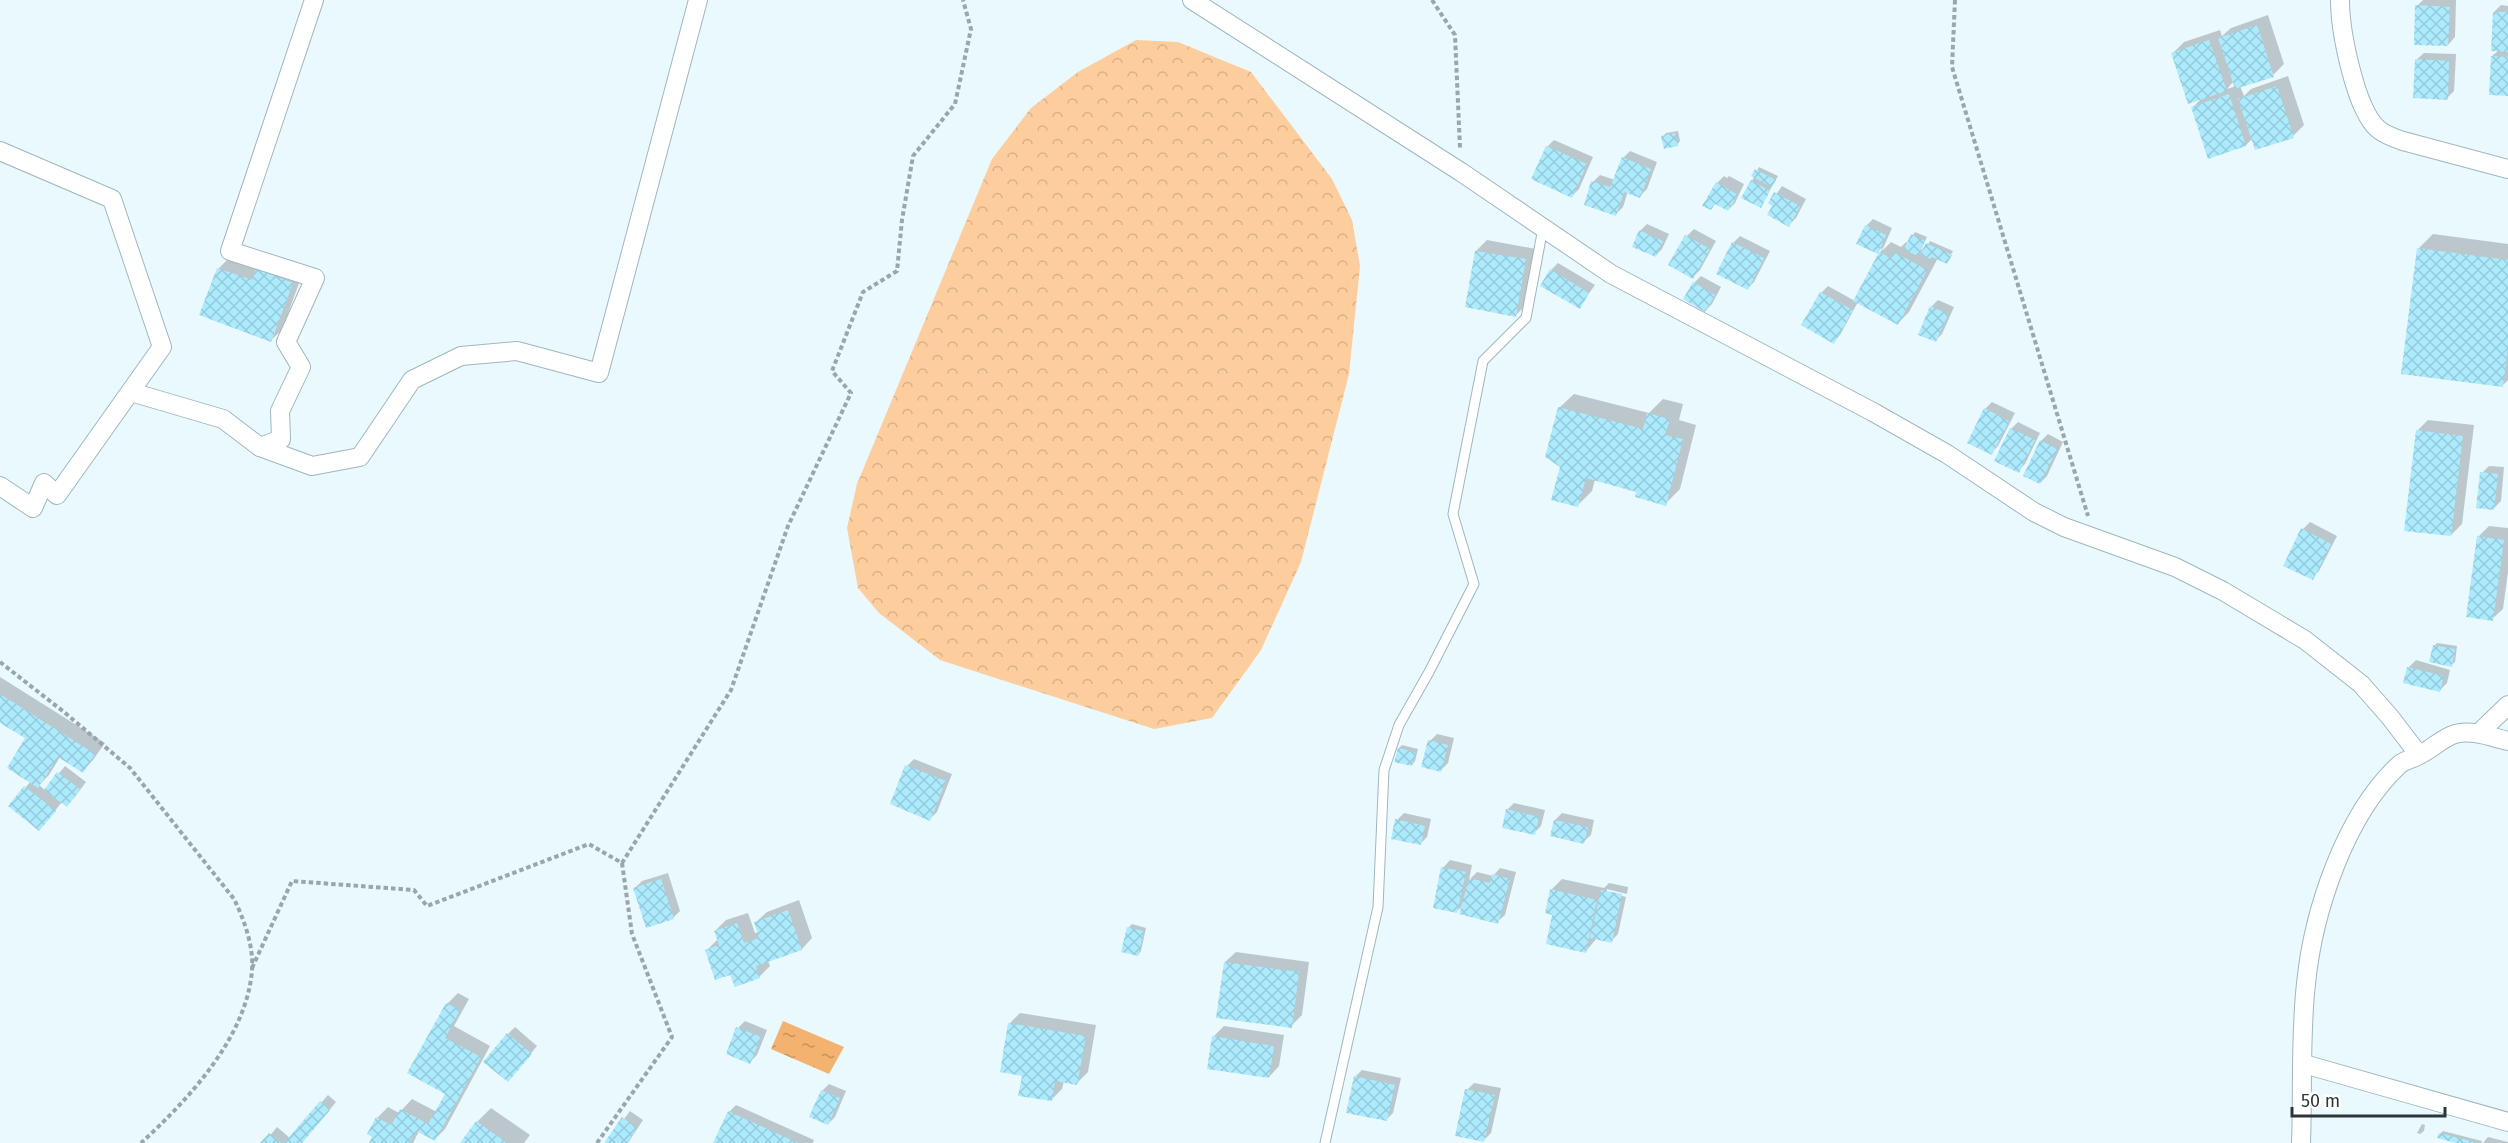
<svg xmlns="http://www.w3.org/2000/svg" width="2508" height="1143" font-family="'Fira Sans',sans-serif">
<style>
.park{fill:url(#park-crowns)}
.water{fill:url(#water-ripples)}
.shadow{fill:#0003;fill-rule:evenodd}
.building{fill:url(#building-cross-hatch)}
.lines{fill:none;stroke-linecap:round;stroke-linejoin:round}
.service-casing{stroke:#9eb7bf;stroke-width:11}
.minor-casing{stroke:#9eb7bf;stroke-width:20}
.path{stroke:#99a6aa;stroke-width:4;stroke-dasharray:4.5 3;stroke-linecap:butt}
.service{stroke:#fff;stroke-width:9}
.minor{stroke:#fff;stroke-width:18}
</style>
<defs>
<pattern id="park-crowns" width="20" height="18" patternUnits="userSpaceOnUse" patternTransform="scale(1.5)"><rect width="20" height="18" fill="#fdcd9d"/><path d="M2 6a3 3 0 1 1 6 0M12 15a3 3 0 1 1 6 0" fill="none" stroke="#d9b188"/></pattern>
<pattern id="water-ripples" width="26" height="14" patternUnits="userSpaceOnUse" patternTransform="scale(1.5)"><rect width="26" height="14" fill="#f3b26f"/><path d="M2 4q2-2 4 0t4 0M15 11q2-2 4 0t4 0" fill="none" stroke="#c5925c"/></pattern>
<pattern id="building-cross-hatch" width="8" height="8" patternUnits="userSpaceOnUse" patternTransform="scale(1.5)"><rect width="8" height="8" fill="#acebfe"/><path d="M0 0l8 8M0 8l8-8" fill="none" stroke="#94cada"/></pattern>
</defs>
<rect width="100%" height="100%" fill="#eaf9fe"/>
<path class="park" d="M1136,40L1178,42L1251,72L1332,179L1352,220L1360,266L1349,374L1301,562L1261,650L1212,718L1154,729L940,660L879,613L858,588L847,528L857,484L992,159L1031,108L1078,72Z"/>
<path class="water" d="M783,1021L844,1047L829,1074L771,1049Z"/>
<g class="shadow">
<path d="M2423,0H2456L2455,37L2448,45L2417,6Z"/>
<path d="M2501,5L2508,6V94L2492,56L2499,50L2494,12Z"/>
<path d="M2268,15L2284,64L2273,75L2240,86L2244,96L2251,89L2288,76L2304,125L2293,136L2253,138L2246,145L2209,157L2192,108L2203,97L2173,53L2184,42L2220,30L2222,36L2231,28ZM2234,81L2236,86L2227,89Z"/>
<path d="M2424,53L2456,54L2454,91L2447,98L2416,60Z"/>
<path d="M1678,131L1680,141L1677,145L1663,137L1666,133Z"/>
<path d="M1554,140L1593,157L1579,189L1572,196L1547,147Z"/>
<path d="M1630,151L1657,162L1647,189L1640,196L1628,191L1623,207L1616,214L1593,182L1600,175L1615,180L1623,158Z"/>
<path d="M1759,167L1778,176L1760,207L1752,181Z"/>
<path d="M1724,176L1727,178L1729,176L1744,184L1735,203L1728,210L1717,183Z"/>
<path d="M1782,186L1806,199L1796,218L1789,225L1770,203Z"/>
<path d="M1873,219L1892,228L1882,251L1891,242L1901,247L1906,242L1908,243L1915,232L1927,237L1921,250L1924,251L1930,241L1953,251L1947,262L1938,258L1909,312L1898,323L1858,302L1840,335L1833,342L1821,293L1828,286L1855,301L1883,247L1877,252L1866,226Z"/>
<path d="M1647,224L1669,234L1662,249L1655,256L1640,231Z"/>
<path d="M1694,229L1716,241L1700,270L1693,277L1670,264L1687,236Z"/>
<path d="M2433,234L2508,244V380L2502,386L2419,248Z"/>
<path d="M1740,236L1770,251L1754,282L1747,289L1733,243Z"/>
<path d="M1487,240L1536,249L1527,304L1516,315L1476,251Z"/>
<path d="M229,258L303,272L282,330L271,340L218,269Z"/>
<path d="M1558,263L1595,285L1579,307L1551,270Z"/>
<path d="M1701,276L1721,287L1712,304L1705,311L1694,283Z"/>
<path d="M1938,300L1954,307L1942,334L1935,341L1931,307Z"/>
<path d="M1574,394L1649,413L1663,399L1683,404L1679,420L1696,425L1680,489L1665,504L1638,490L1595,479L1592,491L1578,505L1561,467L1559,408Z"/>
<path d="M1992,402L2015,413L1998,446L1991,453L1985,409Z"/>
<path d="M2428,420L2474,425L2462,524L2451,535L2417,431Z"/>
<path d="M2018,422L2040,433L2025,464L2018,471L2011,429Z"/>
<path d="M2048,434L2063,442L2047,476L2040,483L2041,441Z"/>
<path d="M2489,466L2504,467L2501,501L2494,508L2482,473Z"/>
<path d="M2310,522L2337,536L2319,571L2312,578L2303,529Z"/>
<path d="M2489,526L2508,528V572L2503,609L2492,619L2478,537Z"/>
<path d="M2437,643L2457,646L2455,662L2451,665L2434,646Z"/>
<path d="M2416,660L2450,670L2447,683L2440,690L2405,682L2409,667Z"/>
<path d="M0,677L105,743L93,760L83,771L60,757L49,775L39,785L45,790L65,766L86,782L74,798L67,805L62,802L46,822L10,806L31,781L27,738L0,721Z"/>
<path d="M1437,734L1454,738L1448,763L1441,770L1430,741Z"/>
<path d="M1402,745L1418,749L1415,761L1412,765L1399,748Z"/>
<path d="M914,759L952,774L937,812L930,819L892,803L907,766Z"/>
<path d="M1514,803L1545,810L1541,826L1534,833L1507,810Z"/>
<path d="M1404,813L1431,819L1427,837L1420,844L1397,820Z"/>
<path d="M1562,813L1594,820L1591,835L1583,842L1555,820Z"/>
<path d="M1450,860L1472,865L1469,880L1477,872L1493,876L1500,868L1516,872L1505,915L1497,922L1463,905L1457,911L1443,868Z"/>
<path d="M668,873L680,911L673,918L635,888L642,881Z"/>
<path d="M1562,879L1604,888L1609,883L1628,887L1627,894L1607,889V892L1626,897L1618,934L1611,941L1597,938L1586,951L1554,914L1551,890Z"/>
<path d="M799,900L812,938L802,949L768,961L770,966L759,977L731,973L706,951L718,939L715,931L726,920L748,913L755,933L759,932L756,922L767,912Z"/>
<path d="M1132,924L1146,928L1141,951L1138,955L1128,928Z"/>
<path d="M1236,952L1309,962L1302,1015L1291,1026L1225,962Z"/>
<path d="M458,993L469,999L454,1026L490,1046L445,1129L434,1140L419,1131L413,1143H371L377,1118L388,1107L399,1113L412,1099L437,1112L447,1093L409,1073L447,1004Z"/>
<path d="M1020,1013L1096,1025L1088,1072L1077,1083L1064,1081L1062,1089L1051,1100L1023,1074L1010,1023Z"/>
<path d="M745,1021L767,1030L757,1055L750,1062L738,1028Z"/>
<path d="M1224,1026L1284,1035L1279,1066L1269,1077L1213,1037Z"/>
<path d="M515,1027L537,1046L515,1073L508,1034Z"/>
<path d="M1362,1070L1401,1078L1393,1113L1386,1120L1355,1077Z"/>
<path d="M1474,1083L1501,1088L1491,1133L1484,1140L1467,1090Z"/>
<path d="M829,1084L846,1091L835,1117L828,1124L822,1091Z"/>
<path d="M328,1095L336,1102L302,1143H264L277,1127L290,1138Z"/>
<path d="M736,1105L814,1140L813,1143H715L729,1112Z"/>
<path d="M491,1108L530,1135L524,1143H462L477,1122Z"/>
<path d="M630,1111L643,1120L628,1143H606Z"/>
<path d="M2422,1124L2425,1125L2424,1131L2420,1134L2417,1133Z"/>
<path d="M2443,1131L2482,1141L2481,1143H2462L2440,1134Z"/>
<path d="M2488,1137L2508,1142V1143H2483Z"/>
</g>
<g class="building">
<path d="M2415,5L2450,7L2448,46L2414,45Z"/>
<path d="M2493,12H2508V52L2491,51Z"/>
<path d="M2257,25L2274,77L2235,89L2218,38Z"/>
<path d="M2209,40L2227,91L2188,104L2171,53Z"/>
<path d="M2491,56L2508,57V96L2489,95Z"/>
<path d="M2415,59L2449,61L2448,100L2413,98Z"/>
<path d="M2277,86L2294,138L2255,150L2238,99Z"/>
<path d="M2229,94L2246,146L2208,159L2191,107Z"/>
<path d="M1675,133L1678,146L1664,149L1661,136Z"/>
<path d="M1546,146L1587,164L1572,198L1531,179Z"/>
<path d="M1622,157L1651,169L1640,198L1624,192L1616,216L1584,205L1591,181L1610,187Z"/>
<path d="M1755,169L1776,180L1772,187L1751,176Z"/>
<path d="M1751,180L1770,191L1761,208L1741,198Z"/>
<path d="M1716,182L1738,195L1728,211L1715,204L1711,210L1702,206Z"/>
<path d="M1774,192L1800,206L1789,227L1767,215L1772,206L1768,203Z"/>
<path d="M1865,225L1886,235L1879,252L1891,258L1894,252L1927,270L1898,325L1853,301L1878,254L1856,244Z"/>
<path d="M1639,230L1663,241L1656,257L1632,247Z"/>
<path d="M1911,234L1925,241L1917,256L1904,249Z"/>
<path d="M1685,235L1710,249L1693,279L1668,265Z"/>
<path d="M1732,242L1764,258L1748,290L1716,274Z"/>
<path d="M1926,243L1952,255L1947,264L1932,257L1930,259L1920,254Z"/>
<path d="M2417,248L2508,260V347L2503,387L2401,374Z"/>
<path d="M1475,251L1526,259L1516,317L1465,307Z"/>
<path d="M217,268L252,280L256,269L293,283L271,342L199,315Z"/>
<path d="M1550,269L1589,293L1580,309L1540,286Z"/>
<path d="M1693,282L1715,295L1705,312L1683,299Z"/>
<path d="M1820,292L1853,310L1834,344L1801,325Z"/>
<path d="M1930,306L1948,314L1936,342L1918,335Z"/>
<path d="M1558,407L1643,429L1647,413L1670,419L1665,435L1683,439L1666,506L1635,497L1636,492L1586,478L1578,507L1551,500L1560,467L1545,457Z"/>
<path d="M1984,408L2009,421L1992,455L1967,443Z"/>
<path d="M2010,428L2035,440L2019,473L1994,461Z"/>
<path d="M2416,430L2463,436L2451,536L2404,531Z"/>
<path d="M2040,440L2057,449L2040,484L2023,476Z"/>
<path d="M2480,472L2498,474L2494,510L2476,508Z"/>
<path d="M2301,528L2331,544L2313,580L2283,566Z"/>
<path d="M2477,536L2504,540L2493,621L2466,617Z"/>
<path d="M2433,645L2455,649L2452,667L2429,662Z"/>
<path d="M2407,667L2444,676L2440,692L2403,683Z"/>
<path d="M0,694L95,754L83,773L58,757L38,788L7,768L25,738L0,723Z"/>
<path d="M1428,740L1448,745L1441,772L1421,767Z"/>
<path d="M1398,748L1415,752L1412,766L1394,762Z"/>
<path d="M905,765L946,781L930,821L890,804Z"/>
<path d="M57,772L80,789L67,807L44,790Z"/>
<path d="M24,786L56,811L39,831L8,806Z"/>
<path d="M1506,809L1539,817L1535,835L1502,828Z"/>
<path d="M1395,819L1425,826L1421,845L1391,839Z"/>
<path d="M1554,820L1588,827L1584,844L1550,836Z"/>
<path d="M1441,867L1466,872L1457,913L1433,908Z"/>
<path d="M1492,874L1510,879L1498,924L1459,914L1469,878L1490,883Z"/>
<path d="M661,879L674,919L646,928L633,888Z"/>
<path d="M1550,889L1597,900L1586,953L1546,944L1552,915L1545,913Z"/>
<path d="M1601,890L1622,894L1612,943L1590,938Z"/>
<path d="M788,910L802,950L756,966L760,978L735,987L730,975L715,980L705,950L719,945L714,931L737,923L744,943L759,938L754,922Z"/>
<path d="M1127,927L1144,931L1138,956L1121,952Z"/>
<path d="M1224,962L1299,972L1292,1028L1216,1018Z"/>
<path d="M446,1003L460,1010L445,1038L481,1057L435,1141L416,1131L409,1143H369L372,1137L367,1134L376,1117L391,1125L400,1109L428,1124L445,1094L407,1073Z"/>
<path d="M1008,1023L1086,1036L1077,1085L1055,1081L1052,1101L1018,1096L1022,1076L1000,1072Z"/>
<path d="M736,1027L761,1037L750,1064L726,1054Z"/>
<path d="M507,1033L532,1054L508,1082L483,1062Z"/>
<path d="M1212,1036L1274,1046L1269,1078L1207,1069Z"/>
<path d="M1354,1076L1395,1085L1387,1121L1346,1113Z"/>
<path d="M1465,1089L1495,1095L1484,1142L1455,1136Z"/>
<path d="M821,1090L840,1098L828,1125L809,1117Z"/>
<path d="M320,1101L330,1110L302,1143H284Z"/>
<path d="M728,1111L798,1143H713Z"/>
<path d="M622,1117L637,1128L627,1143H604Z"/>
<path d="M476,1121L507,1143H460Z"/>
<path d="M269,1133L281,1143H260Z"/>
<path d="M2439,1133L2475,1142V1143H2456L2437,1138Z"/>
</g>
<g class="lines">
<g class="service-casing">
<path id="service" d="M1325,1143L1378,907L1384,770L1399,725L1429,672L1474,584L1453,514L1483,361L1526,318L1543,228"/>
</g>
<g class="minor-casing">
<g id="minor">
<path d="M1192,0L1461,172L1611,274L1873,412L1947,454L2034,512L2064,527L2175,567L2223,591L2305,640L2361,684L2390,717L2419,755"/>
<path d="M2340,0C2340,30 2355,109 2378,129C2385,135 2394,138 2403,141L2508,169"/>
<path d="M0,151L112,199L162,347L57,495L44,483L33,508L0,486"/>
<path d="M131,392L223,419L260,447L281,439L280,411L301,367L286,342L315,278L230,251L314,0"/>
<path d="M260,447L312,466L360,457L412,380L461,356L517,351L599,373L698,0"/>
<path d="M2479,733L2508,705"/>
<path d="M2304,1064L2508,1122"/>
<path d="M2301,1143C2303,1090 2300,1036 2306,984C2313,912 2345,815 2399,765C2404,760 2413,759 2419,755C2431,750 2442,738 2455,734C2472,729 2491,737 2508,741"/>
</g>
</g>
<g class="path">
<path d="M1432,0L1455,35L1460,148"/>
<path d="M1955,0L1952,67L2088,516"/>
<path d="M0,662L64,712L130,768L234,899C244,919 254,947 252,970C247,1037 188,1100 141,1143"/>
<path d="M252,968L292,881L414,890L427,906L589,844L622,863L731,690L788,526L851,393L832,371L863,292L897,271L902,220L913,156L955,104L971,29L963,0"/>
<path d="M597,1143L672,1037L632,934L622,863"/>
</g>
<use href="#service" class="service"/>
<use href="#minor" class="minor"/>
</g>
<path d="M2292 1107v9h153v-9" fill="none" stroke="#2c3639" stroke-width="3"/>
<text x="2301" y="1107" font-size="18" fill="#2c3639" stroke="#ffffff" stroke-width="4.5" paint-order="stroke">50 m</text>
</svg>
